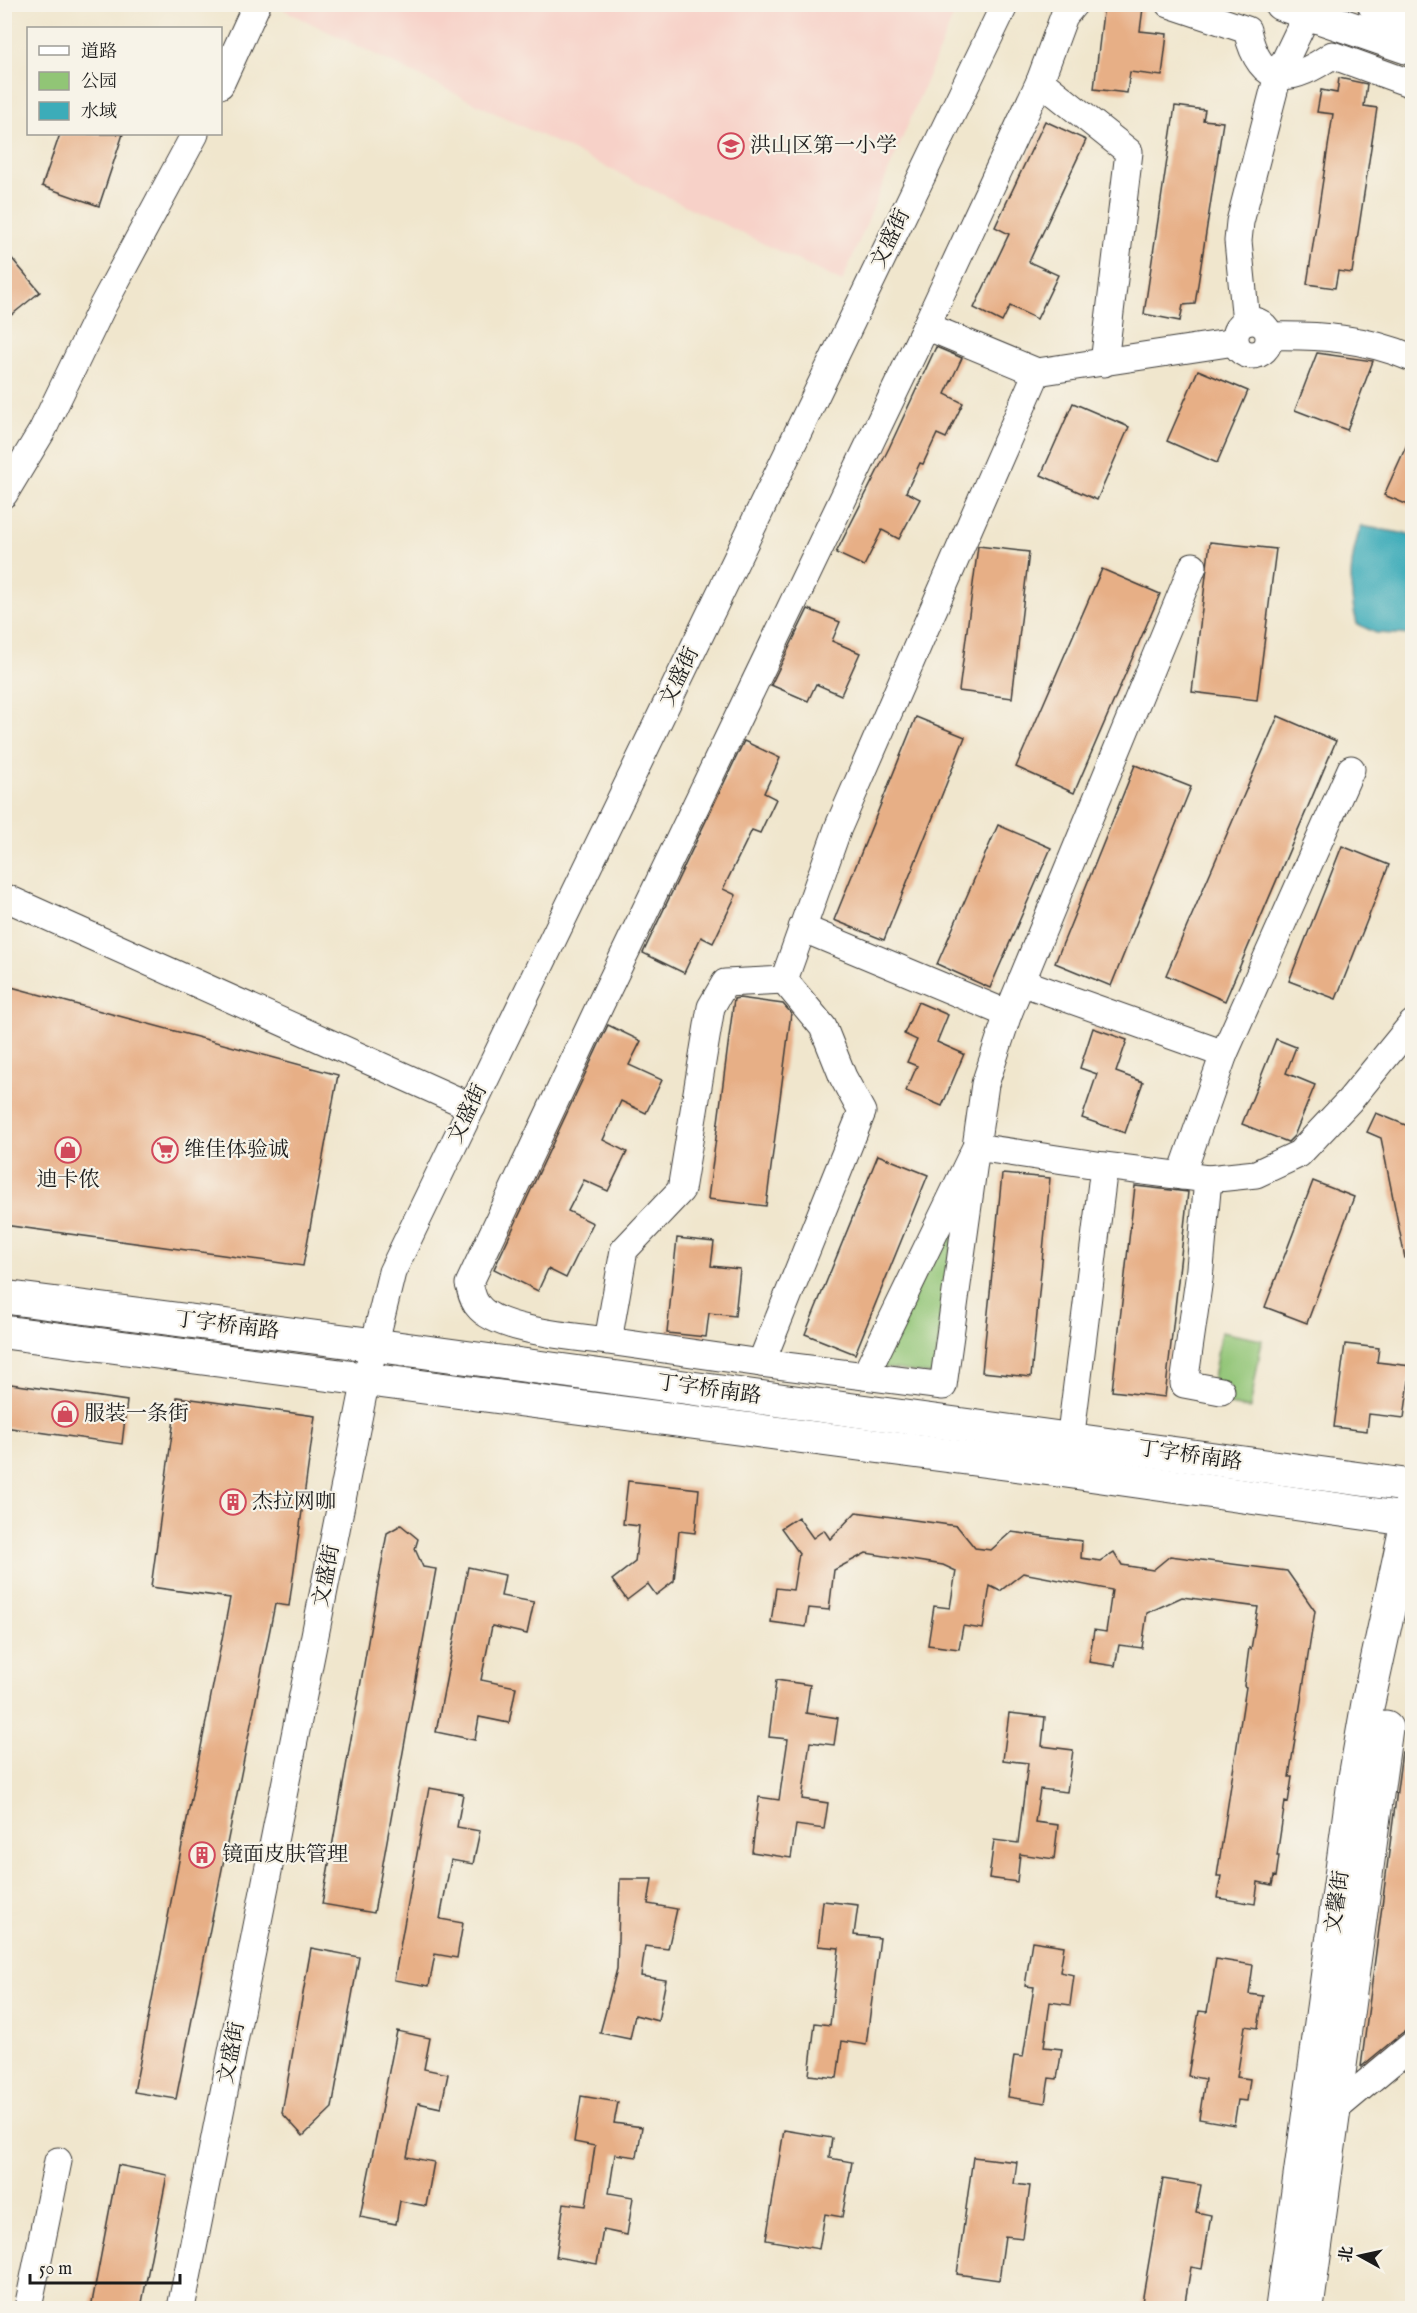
<svg xmlns="http://www.w3.org/2000/svg" width="1417" height="2313" font-family="'IM FELL English','Noto Serif SC',serif">
<style>
.built{fill:#f7d1c8}
.green{fill:#91c576;stroke:#567049;stroke-width:1.5}
.water{fill:#3cacb9;stroke:#2c646a;stroke-width:1.5}
.building{fill:#e7af86}
.lines{fill:none;stroke-linecap:round;stroke-linejoin:round}
.minor-casing{stroke:#3c3a37;stroke-width:29}
.major-casing{stroke:#3c3a37;stroke-width:35}
.minor{stroke:#fff;stroke-width:27}
.major{stroke:#fff;stroke-width:33}
.labels{text-anchor:middle;dominant-baseline:central;stroke-width:4.5;stroke-linejoin:round;paint-order:stroke}
.poi-label{font-size:21px;fill:#1c1c1c;stroke:#f7f3e8;text-anchor:start}
.street-label{font-size:21px;fill:#1c1c1c;stroke:#f7f3e8}
</style>
<rect width="100%" height="100%" fill="#f7f3e8"/>
<filter id="ink" filterUnits="userSpaceOnUse"><feTurbulence type="fractalNoise" baseFrequency=".0167" numOctaves="2"/><feDisplacementMap in="SourceGraphic" scale="12" xChannelSelector="R" yChannelSelector="G"/><feConvolveMatrix kernelMatrix="1 2 1 2 8 2 1 2 1" color-interpolation-filters="sRGB"/></filter>
<filter id="wash" filterUnits="userSpaceOnUse"><feTurbulence type="fractalNoise" baseFrequency=".008" numOctaves="4" result="noise"/><feDisplacementMap in="SourceGraphic" scale="24" xChannelSelector="R" yChannelSelector="G"/><feGaussianBlur stdDeviation="1.35" result="paint"/><feColorMatrix in="noise" values="0 0 0 0 0 0 0 0 0 0 0 0 0 0 0 0 0 1.4 0 .05"/><feComposite in="paint" operator="in"/></filter>
<g filter="url(#wash)">
<rect width="100%" height="100%" fill="#f0e6cd"/>
<path class="built" d="M287,4H958V5L842,282L284,10Z"/>
<g class="green">
<path d="M959,1196L934,1375L879,1367Z"/>
<path d="M1221,1332L1262,1340L1250,1409L1209,1401Z"/>
</g>
<path class="water" d="M1361,526L1412,535V635L1376,633L1357,624C1348,590 1349,560 1361,526Z"/>
<g id="blocks">
<g class="building">
<path d="M1104,4L1143,8L1140,31L1167,34L1162,76L1130,72L1127,93L1094,89Z"/>
<path d="M1339,78L1367,84L1364,106L1377,108L1352,273L1338,271L1335,288L1307,284L1333,114L1317,112L1321,90L1337,93Z"/>
<path d="M1175,106L1205,110L1203,120L1223,122L1195,304L1183,305L1180,321L1144,314Z"/>
<path d="M1045,121L1086,140L1029,262L1058,275L1037,319L1010,306L1002,322L974,308L1009,234L995,227Z"/>
<path d="M60,134H123L99,206L42,186Z"/>
<path d="M4,249L40,292L4,321Z"/>
<path d="M936,347L962,358L945,394L963,403L946,438L937,434L923,464L920,463L906,492L920,499L899,539L882,530L864,566L836,553L889,448Z"/>
<path d="M1317,353L1373,361L1347,430L1295,410Z"/>
<path d="M1198,370L1248,391L1217,463L1167,441Z"/>
<path d="M1073,403L1129,427L1097,500L1041,475Z"/>
<path d="M1413,431V507L1384,495Z"/>
<path d="M1210,542L1276,549L1257,700L1192,692Z"/>
<path d="M978,546L1029,552L1012,698L959,691Z"/>
<path d="M1102,569L1160,594L1074,793L1016,767Z"/>
<path d="M808,609L840,622L832,641L860,653L841,695L816,684L808,701L771,685Z"/>
<path d="M1278,716L1336,741L1225,1001L1166,975Z"/>
<path d="M916,717L965,737L884,940L834,920Z"/>
<path d="M744,741L780,758L764,793L776,799L760,833L752,830L723,889L736,895L713,943L701,937L684,973L643,953Z"/>
<path d="M1135,765L1191,787L1111,986L1055,963Z"/>
<path d="M998,825L1051,848L990,988L937,964Z"/>
<path d="M1342,846L1389,865L1336,999L1289,981Z"/>
<path d="M4,985L338,1075L303,1266L4,1225Z"/>
<path d="M739,998L783,1004L791,1013L766,1206L708,1199L734,999Z"/>
<path d="M918,1002L948,1015L937,1042L964,1054L942,1106L906,1091L917,1066L907,1062L917,1040L904,1034Z"/>
<path d="M608,1025L641,1041L629,1065L662,1080L646,1113L621,1101L603,1140L627,1152L608,1191L584,1180L568,1211L593,1223L566,1278L548,1269L538,1291L494,1269Z"/>
<path d="M1093,1028L1127,1040L1116,1072L1143,1082L1125,1133L1082,1118L1097,1074L1080,1068Z"/>
<path d="M1276,1039L1296,1047L1286,1073L1315,1085L1294,1136L1288,1142L1242,1124Z"/>
<path d="M1376,1113L1413,1128V1257L1405,1258L1381,1138L1367,1132Z"/>
<path d="M878,1155L928,1175L855,1354L805,1334Z"/>
<path d="M1002,1174L1050,1178L1031,1377L982,1372Z"/>
<path d="M1313,1181L1354,1197L1307,1323L1265,1307Z"/>
<path d="M1135,1186L1188,1192L1165,1397L1112,1391Z"/>
<path d="M677,1238L714,1242L711,1266L740,1269L735,1316L709,1313L706,1337L667,1333Z"/>
<path d="M1345,1344L1379,1348L1377,1362L1411,1366L1404,1418L1369,1414L1367,1431L1334,1427Z"/>
<path d="M4,1383L127,1401L122,1444L4,1427Z"/>
<path d="M177,1397L315,1416L289,1606L275,1604L176,2099L134,2092L230,1598L151,1587Z"/>
<path d="M628,1481L699,1489L695,1533L679,1531L674,1581L656,1595L648,1584L627,1600L612,1580L635,1562L639,1526L623,1524Z"/>
<path d="M856,1512L957,1526L975,1548L991,1550L1011,1532L1082,1541L1081,1558L1100,1561L1114,1552L1122,1565L1153,1570L1170,1556L1287,1571L1315,1611L1289,1777H1292L1288,1803L1285,1802L1277,1856H1279L1276,1877L1274,1876L1272,1885L1258,1882L1255,1904L1217,1898L1221,1876H1217L1246,1687L1244,1686L1249,1648L1251,1649L1258,1607L1182,1597L1147,1613L1142,1648L1119,1645L1115,1666L1089,1662L1094,1630L1106,1632L1112,1590L1023,1573L1000,1591L990,1586L983,1629L963,1626L959,1649L928,1645L934,1606L950,1608L956,1571L943,1565L866,1553L834,1570L829,1610L809,1608L806,1627L771,1622L776,1588L793,1590L799,1553L781,1528L798,1517L813,1538L824,1530L830,1539Z"/>
<path d="M401,1525L418,1539L415,1549L423,1567L436,1569L374,1913L322,1904L387,1533Z"/>
<path d="M468,1567L505,1575L501,1596L534,1602L527,1634L492,1626L481,1680L516,1687L509,1723L479,1717L475,1740L436,1732Z"/>
<path d="M776,1680L810,1685L806,1713L838,1718L834,1745L810,1742L802,1799L828,1803L824,1829L796,1825L791,1858L752,1852L759,1797L779,1800L788,1739L769,1737Z"/>
<path d="M1009,1713L1045,1717L1042,1746L1073,1750L1067,1792L1040,1789L1035,1822L1058,1825L1054,1859L1020,1854L1017,1882L989,1878L994,1840L1018,1843L1028,1763L1003,1760Z"/>
<path d="M1402,1752L1413,1753V2027L1402,2033L1361,2067Z"/>
<path d="M429,1788L463,1794L457,1827L480,1831L473,1864L451,1860L440,1919L463,1923L457,1958L435,1954L429,1986L394,1980Z"/>
<path d="M620,1879H652L648,1904L677,1909L668,1949L645,1946L641,1976L666,1980L658,2021L635,2015L630,2039L600,2033L617,1969Z"/>
<path d="M823,1901L858,1905L854,1935L880,1938L866,2045L842,2041L837,2078L809,2075L815,2023L830,2025L839,1948L818,1946Z"/>
<path d="M1032,1941L1064,1946L1060,1972L1074,1975L1070,2005L1050,2002L1044,2047L1062,2049L1057,2079L1049,2078L1045,2103L1008,2097L1014,2056L1023,2057L1034,1987L1025,1986Z"/>
<path d="M311,1948L359,1957L332,2108L303,2136L282,2113Z"/>
<path d="M1216,1959L1253,1965L1249,1994L1263,1996L1258,2028L1245,2026L1237,2077L1250,2079L1247,2101L1238,2100L1234,2125L1199,2119L1205,2079L1188,2076L1199,2011L1207,2012Z"/>
<path d="M397,2031L430,2038L424,2069L448,2074L441,2108L418,2103L407,2157L434,2162L426,2206L400,2201L396,2224L360,2217Z"/>
<path d="M581,2096L618,2102L614,2123L642,2127L637,2157L615,2154L609,2193L633,2197L627,2235L603,2230L597,2264L556,2257L564,2203L586,2206L595,2146L574,2142Z"/>
<path d="M784,2130L832,2138L829,2158L852,2162L842,2217L825,2214L819,2249L766,2240Z"/>
<path d="M973,2157L1017,2162L1014,2184L1030,2186L1023,2238L1005,2236L999,2280L957,2274Z"/>
<path d="M118,2165L167,2175L141,2308H91Z"/>
<path d="M1163,2179L1201,2185L1196,2212L1211,2215L1202,2269L1191,2267L1184,2308H1141Z"/>
</g>
</g>
</g>
<g filter="url(#ink)">
<use href="#blocks" fill-opacity="0" stroke="#3c3a37" stroke-width="1.5"/>
<g class="lines">
<g class="minor-casing">
<g id="minor">
<path d="M1074,4L1064,16L1040,81L1129,152L1104,363"/>
<path d="M1169,4L1247,30C1260,87 1290,85 1332,55L1412,84"/>
<path d="M220,85L257,4"/>
<circle cx="1252" cy="338" r="17"/>
<path d="M1246,322L1238,241L1240,222L1278,75L1312,4"/>
<path d="M926,326L1040,81"/>
<path d="M1270,336C1318,335 1367,338 1412,358"/>
<path d="M1037,372L1235,342"/>
<path d="M4,494L42,431L102,307L195,134"/>
<path d="M4,897L472,1107"/>
<path d="M802,928L1008,1014"/>
<path d="M784,980L823,1027L843,1077L862,1112L761,1363L865,1376"/>
<path d="M1021,982L1224,1054L1181,1176"/>
<path d="M1224,1054L1351,769"/>
<path d="M1104,1166L1208,1179L1199,1279L1184,1384L1221,1391"/>
<path d="M1208,1179L1256,1174L1299,1154L1350,1100L1412,1024"/>
<path d="M608,1341C577,1337 497,1331 478,1306C473,1301 471,1291 469,1284L601,1003L926,326L1037,372L838,828L784,980L725,983L711,1007L681,1190L624,1250L608,1341L761,1363"/>
<path d="M1068,1458L1104,1166L976,1147L943,1386L865,1376L976,1147L985,1084L1008,1014L1193,566"/>
<path d="M1334,2110L1412,2045"/>
<path d="M28,2308L58,2161"/>
<path d="M181,2308L366,1379L392,1272L1005,4"/>
</g>
</g>
<g class="major-casing">
<g id="major">
<path d="M1281,4L1412,49"/>
<path d="M1374,4L1412,17"/>
<path d="M4,1297L375,1345L1412,1486"/>
<path d="M4,1332L1066,1471L1412,1520"/>
<path d="M1282,2308L1353,1789L1368,1703L1412,1500"/>
<path d="M1307,2308L1386,1728"/>
</g>
</g>
<use href="#minor" class="minor"/>
<use href="#major" class="major"/>
</g>
</g>
<defs>
<g id="school-ring" transform="scale(1.35)"><circle r="9.5" fill="#f7f3e8" stroke="#d1495b" stroke-width="1.5"/><path d="M0-5L7-2L0 1L-7-2ZM-4 1L0 2.5L4 1V4Q0 6-4 4Z" fill="#d1495b"/></g>
<g id="shop-ring" transform="scale(1.35)"><circle r="9.5" fill="#f7f3e8" stroke="#d1495b" stroke-width="1.5"/><path d="M-5-2.5h2.3a2.7 3.5 0 0 1 5.4 0H5L5.5 6h-11ZM-1.5-2.5h3a1.5 2.3 0 0 0-3 0Z" fill="#d1495b"/></g>
<g id="supermarket-ring" transform="scale(1.35)"><circle r="9.5" fill="#f7f3e8" stroke="#d1495b" stroke-width="1.5"/><path d="M-6-5.5h2.5l.6 2H6L4.5 2H-2.5L-4.4-4H-6ZM-1.5 3.2a1.3 1.3 0 1 0 .1 0ZM3 3.2a1.3 1.3 0 1 0 .1 0Z" fill="#d1495b"/></g>
<g id="building-ring" transform="scale(1.35)"><circle r="9.5" fill="#f7f3e8" stroke="#d1495b" stroke-width="1.5"/><path d="M-4-6H4V6H1V3H-1V6H-4ZM-2.5-4.3h1.7v1.8h-1.7ZM.8-4.3h1.7v1.8H.8ZM-2.5-1h1.7V.8h-1.7ZM.8-1h1.7V.8H.8Z" fill="#d1495b"/></g>
</defs>
<g fill-rule="evenodd">
<use href="#school-ring" x="731" y="146"/>
<use href="#shop-ring" x="68" y="1150"/>
<use href="#supermarket-ring" x="165" y="1150"/>
<use href="#shop-ring" x="65" y="1414"/>
<use href="#building-ring" x="233" y="1502"/>
<use href="#building-ring" x="202" y="1855"/>
</g>
<g class="labels">
<g class="poi-label">
<text x="750" y="146">洪山区第一小学</text>
<text x="184" y="1150">维佳体验诚</text>
<text x="68" y="1180" text-anchor="middle">迪卡侬</text>
<text x="84" y="1414">服装一条街</text>
<text x="252" y="1502">杰拉网咖</text>
<text x="222" y="1855">镜面皮肤管理</text>
</g>
<g class="street-label">
<text transform="translate(891 239) rotate(-64)">文盛街</text>
<text transform="translate(680 677) rotate(-64)">文盛街</text>
<text transform="translate(468 1114) rotate(-64)">文盛街</text>
<text transform="translate(227 1326) rotate(7)">丁字桥南路</text>
<text transform="translate(709 1390) rotate(8)">丁字桥南路</text>
<text transform="translate(1190 1456) rotate(8)">丁字桥南路</text>
<text transform="translate(327 1576) rotate(-79)">文盛街</text>
<text transform="translate(1338 1902) rotate(-82)">文馨街</text>
<text transform="translate(232 2053) rotate(-79)">文盛街</text>
</g>
</g>
<rect width="1417" height="2313" fill="none" stroke="#f7f3e8" stroke-width="24"/>
<rect x="27" y="27" width="195" height="108" fill="#f7f3e8" stroke="#9f9d96" stroke-width="1.5"/>
<rect x="39" y="46" width="30" height="9" fill="#ffffff" stroke="#9f9d96" stroke-width="1.5"/>
<text x="81" y="57" font-size="18" fill="#1c1c1c">道路</text>
<rect x="39" y="72" width="30" height="18" fill="#91c576" stroke="#9f9d96" stroke-width="1.5"/>
<text x="81" y="87" font-size="18" fill="#1c1c1c">公园</text>
<rect x="39" y="102" width="30" height="18" fill="#3cacb9" stroke="#9f9d96" stroke-width="1.5"/>
<text x="81" y="117" font-size="18" fill="#1c1c1c">水域</text>
<g transform="translate(1360 2256) rotate(278)" stroke="#f7f3e8" stroke-width="4.5" paint-order="stroke">
<path d="M0-4.5L10 22L0 15L-10 22Z" fill="#1c1c1c"/>
<text y="-9" font-size="16" font-weight="bold" text-anchor="middle" fill="#1c1c1c">北</text>
</g>
<path d="M30 2274v9h150v-9" fill="none" stroke="#1c1c1c" stroke-width="3"/>
<text x="39" y="2274" font-size="18" fill="#1c1c1c" stroke="#f7f3e8" stroke-width="4.5" paint-order="stroke">50 m</text>
</svg>
